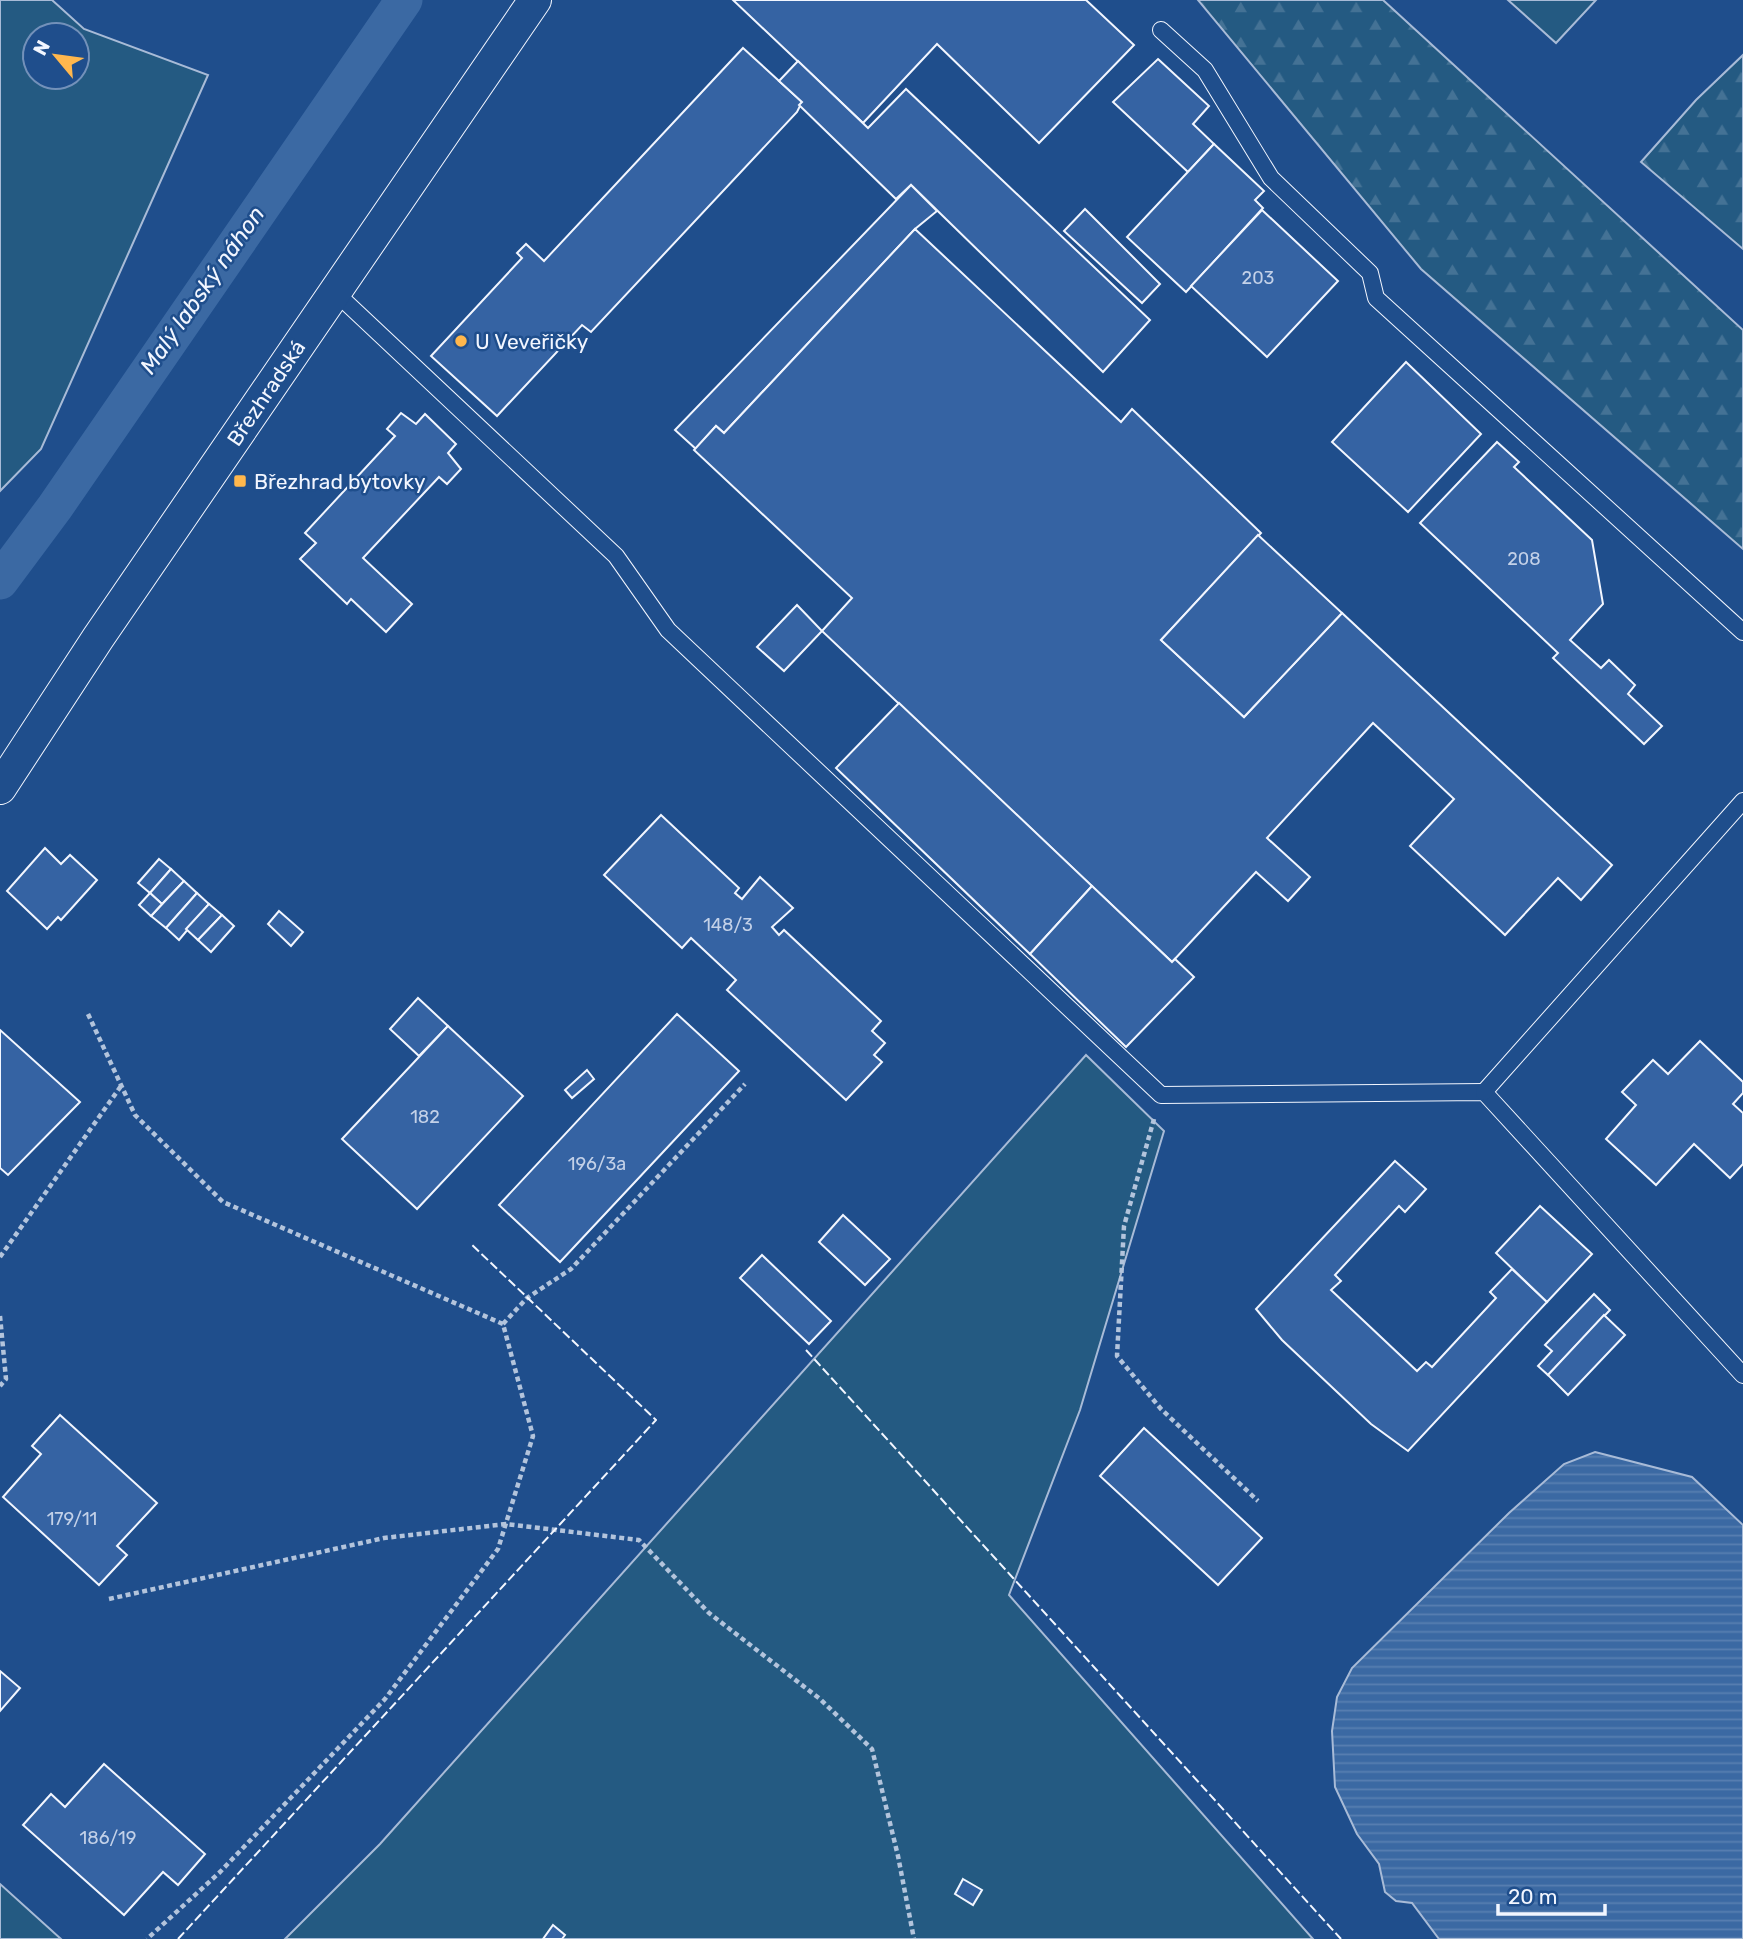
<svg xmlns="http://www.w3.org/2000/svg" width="1743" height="1939" font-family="Rubik,sans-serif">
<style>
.grass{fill:#245a82;stroke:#a8bbd7;stroke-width:2;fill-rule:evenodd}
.forest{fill:url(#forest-firs);stroke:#a8bbd7;stroke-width:2}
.water{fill:url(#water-rules);stroke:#a8bbd7;stroke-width:2}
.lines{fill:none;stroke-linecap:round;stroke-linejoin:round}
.canal{stroke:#3b69a3;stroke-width:37}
.building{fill:#3563a3;stroke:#f2f6ff;stroke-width:2}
.lane-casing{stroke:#f2f6ff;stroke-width:18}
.street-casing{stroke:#f2f6ff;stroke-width:34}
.path{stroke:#b3c4dc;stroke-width:4.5;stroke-dasharray:5 3.5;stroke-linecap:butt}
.lane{stroke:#1f4e8c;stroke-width:16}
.street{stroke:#1f4e8c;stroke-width:32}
.fence{stroke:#f2f6ff;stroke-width:2;stroke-dasharray:9 3.5;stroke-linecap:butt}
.poi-dot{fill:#ffb74d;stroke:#1f4e8c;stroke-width:2.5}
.labels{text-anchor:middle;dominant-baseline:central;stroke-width:5;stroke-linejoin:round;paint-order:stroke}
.number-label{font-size:18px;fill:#c3d1e8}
.poi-label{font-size:21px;fill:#f2f6ff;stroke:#1f4e8c;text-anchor:start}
.street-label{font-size:21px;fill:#f2f6ff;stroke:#1f4e8c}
.water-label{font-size:23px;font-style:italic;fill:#f2f6ff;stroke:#1f4e8c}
</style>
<defs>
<pattern id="forest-firs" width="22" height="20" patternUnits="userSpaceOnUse" patternTransform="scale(1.75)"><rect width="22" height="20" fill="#245a82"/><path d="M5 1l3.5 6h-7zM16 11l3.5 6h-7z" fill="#447295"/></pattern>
<pattern id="water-rules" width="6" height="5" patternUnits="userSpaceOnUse" patternTransform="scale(1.75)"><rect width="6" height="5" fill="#3b69a3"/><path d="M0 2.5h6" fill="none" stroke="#587fb1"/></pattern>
</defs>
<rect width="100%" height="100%" fill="#1f4e8c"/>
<g class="grass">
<path d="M0,0H52L84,29L208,75L41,449L0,491ZM35,35H77V77H35Z"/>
<path d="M1508,0H1596L1556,43Z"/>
<path d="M1086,1055L1164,1131L1080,1410L1009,1595L1313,1939H285L380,1844Z"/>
<path d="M0,1884L61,1939H0Z"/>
</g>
<g class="forest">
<path d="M1198,0H1383L1743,330V549L1421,269Z"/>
<path d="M1743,55V249L1641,162L1696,100Z"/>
</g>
<path class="water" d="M1595,1452L1692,1477L1743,1525V1939H1439L1412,1903L1396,1901L1385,1892L1379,1864L1357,1834L1335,1787L1332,1731L1337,1697L1352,1668L1509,1513L1564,1464Z"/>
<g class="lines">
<path class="canal" d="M0,581L55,507L404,0"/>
</g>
<g class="building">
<path d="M733,0H1086L1134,45L1039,143L937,44L863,123Z"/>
<path d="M743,48L802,102L797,112L591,332L582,325L497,416L431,356L522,258L517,253L526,244L544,261Z"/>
<path d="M1158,59L1209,106L1193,124L1214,144L1188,172L1113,102Z"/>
<path d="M798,61L868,128L906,89L1150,320L1103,372L911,185L896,199L799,105L802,102L779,81Z"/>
<path d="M1214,144L1264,191L1255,200L1263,208L1186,292L1127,237Z"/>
<path d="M911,185L937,211L915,229L724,433L716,426L696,449L675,430Z"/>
<path d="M1085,209L1160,284L1142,303L1064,231Z"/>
<path d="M1262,210L1338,281L1267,357L1191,286Z"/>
<path d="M915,229L1121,422L1132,409L1261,533L1161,640L1244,717L1342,613L1612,865L1581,900L1558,878L1505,935L1410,846L1454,799L1373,723L1267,838L1310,877L1288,901L1256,872L1172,962L822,631L852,598L694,450L716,426L724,433Z"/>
<path d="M1406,362L1481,434L1408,512L1332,442Z"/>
<path d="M401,413L416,424L425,414L456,444L448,453L461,469L447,484L439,477L363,558L412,604L386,632L351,599L347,604L300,559L316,543L305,533L395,436L387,429Z"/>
<path d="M1497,442L1519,462L1514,467L1592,540L1603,604L1570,640L1601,668L1609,660L1635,685L1628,694L1662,726L1644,744L1553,658L1558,653L1420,523Z"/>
<path d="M1258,535L1342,613L1244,717L1161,640Z"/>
<path d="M797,605L822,631L784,671L757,647Z"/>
<path d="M899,703L1092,886L1030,954L836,768Z"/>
<path d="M661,815L739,888L735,893L742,899L760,877L793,908L772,927L779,935L784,930L881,1021L872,1031L885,1043L874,1055L882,1062L846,1100L727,990L736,980L691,938L682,948L604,875Z"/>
<path d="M45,848L61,864L70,855L97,880L61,920L58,917L47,929L7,891Z"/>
<path d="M159,859L171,869L150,893L138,883Z"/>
<path d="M171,869L184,881L162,904L150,893Z"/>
<path d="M184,881L197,893L166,928L151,916Z"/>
<path d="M1092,886L1172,962L1175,959L1194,977L1126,1047L1030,954Z"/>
<path d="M150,893L162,904L151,916L139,905Z"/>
<path d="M197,893L209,904L179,940L166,928Z"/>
<path d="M209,904L222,915L198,940L186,929Z"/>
<path d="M279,911L303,932L291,946L268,924Z"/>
<path d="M222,915L234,926L211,952L198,940Z"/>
<path d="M418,998L448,1026L419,1056L390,1029Z"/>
<path d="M677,1014L739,1071L560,1262L499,1205Z"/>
<path d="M448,1026L523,1096L417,1209L342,1139Z"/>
<path d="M0,1030L80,1102L8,1175L0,1168Z"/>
<path d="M1700,1041L1743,1082V1093L1733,1104L1743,1113V1164L1730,1178L1694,1144L1656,1185L1606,1139L1636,1105L1622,1092L1653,1060L1668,1074Z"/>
<path d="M587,1070L594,1079L572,1098L565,1090Z"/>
<path d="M1395,1161L1426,1189L1405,1212L1399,1206L1335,1275L1341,1281L1331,1290L1417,1371L1426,1362L1432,1367L1496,1298L1490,1292L1512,1269L1547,1302L1408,1451L1371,1424L1282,1340L1256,1309Z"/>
<path d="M1540,1206L1592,1254L1547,1302L1496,1253Z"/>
<path d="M843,1215L890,1259L865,1285L819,1242Z"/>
<path d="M762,1255L831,1321L809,1344L740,1278Z"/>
<path d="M1594,1294L1610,1310L1548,1375L1538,1366L1552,1351L1545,1345Z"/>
<path d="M1604,1315L1625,1335L1568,1395L1548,1375Z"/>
<path d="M60,1415L157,1503L117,1546L127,1555L99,1585L3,1497L41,1454L32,1446Z"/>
<path d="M1144,1428L1262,1538L1218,1585L1100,1476Z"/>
<path d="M0,1671L20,1688L0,1711Z"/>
<path d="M104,1764L205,1854L178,1885L163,1872L124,1915L23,1825L51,1794L65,1807Z"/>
<path d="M963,1879L982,1890L973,1905L955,1894Z"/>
<path d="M553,1925L565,1935L562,1939H543Z"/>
</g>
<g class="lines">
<g class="lane-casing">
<g id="lane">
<path d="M1161,30L1205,70L1271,178L1370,273L1376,298L1743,632"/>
<path d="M335,292L616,556L668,630L1161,1095L1484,1092L1743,1375"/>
<path d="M1484,1092L1743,801"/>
</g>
</g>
<g class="street-casing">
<path id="street" d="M0,788L98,638L535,0"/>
</g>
<g class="path">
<path d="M88,1014L135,1115L223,1202L503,1324L533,1436L498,1549L385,1699L220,1872L147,1939"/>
<path d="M1154,1119L1124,1226L1117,1356L1161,1409L1258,1501"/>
<path d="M0,1257L121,1086"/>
<path d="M0,1316L6,1379L0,1386"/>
<path d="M503,1324L527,1298L571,1269L745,1084"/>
<path d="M109,1599L384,1538L506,1524L639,1540L709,1613L820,1699L872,1749L898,1856L914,1939"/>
</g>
<use href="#lane" class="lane"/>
<use href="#street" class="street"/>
<g class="fence">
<path d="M806,1350L1341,1939"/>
<path d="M178,1939L656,1420L470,1243"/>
</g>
</g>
<g class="poi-dot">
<circle cx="461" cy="341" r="7"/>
<rect x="233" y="474" width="14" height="14" rx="3.5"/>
</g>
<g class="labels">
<g class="number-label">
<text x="1258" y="278">203</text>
<text x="1524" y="559">208</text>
<text x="728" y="925">148/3</text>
<text x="425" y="1117">182</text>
<text x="597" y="1164">196/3a</text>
<text x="72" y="1519">179/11</text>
<text x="108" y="1838">186/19</text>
</g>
<g class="poi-label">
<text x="475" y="341">U Veveřičky</text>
<text x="254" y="481">Březhrad bytovky</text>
</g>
<g class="street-label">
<text transform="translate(266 393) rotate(-56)">Březhradská</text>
</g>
<g class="water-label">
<text transform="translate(202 290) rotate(-55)">Malý labský náhon</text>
</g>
</g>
<g transform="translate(56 56) rotate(299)"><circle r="33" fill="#1f4e8c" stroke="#7391ba" stroke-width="2"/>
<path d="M0-5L12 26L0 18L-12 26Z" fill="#ffb74d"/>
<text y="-10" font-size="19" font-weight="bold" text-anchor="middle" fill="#f2f6ff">N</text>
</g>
<path d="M1498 1904v10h107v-10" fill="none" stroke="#f2f6ff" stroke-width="3.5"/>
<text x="1508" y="1904" font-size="21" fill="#f2f6ff" stroke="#1f4e8c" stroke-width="5" paint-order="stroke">20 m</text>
</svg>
